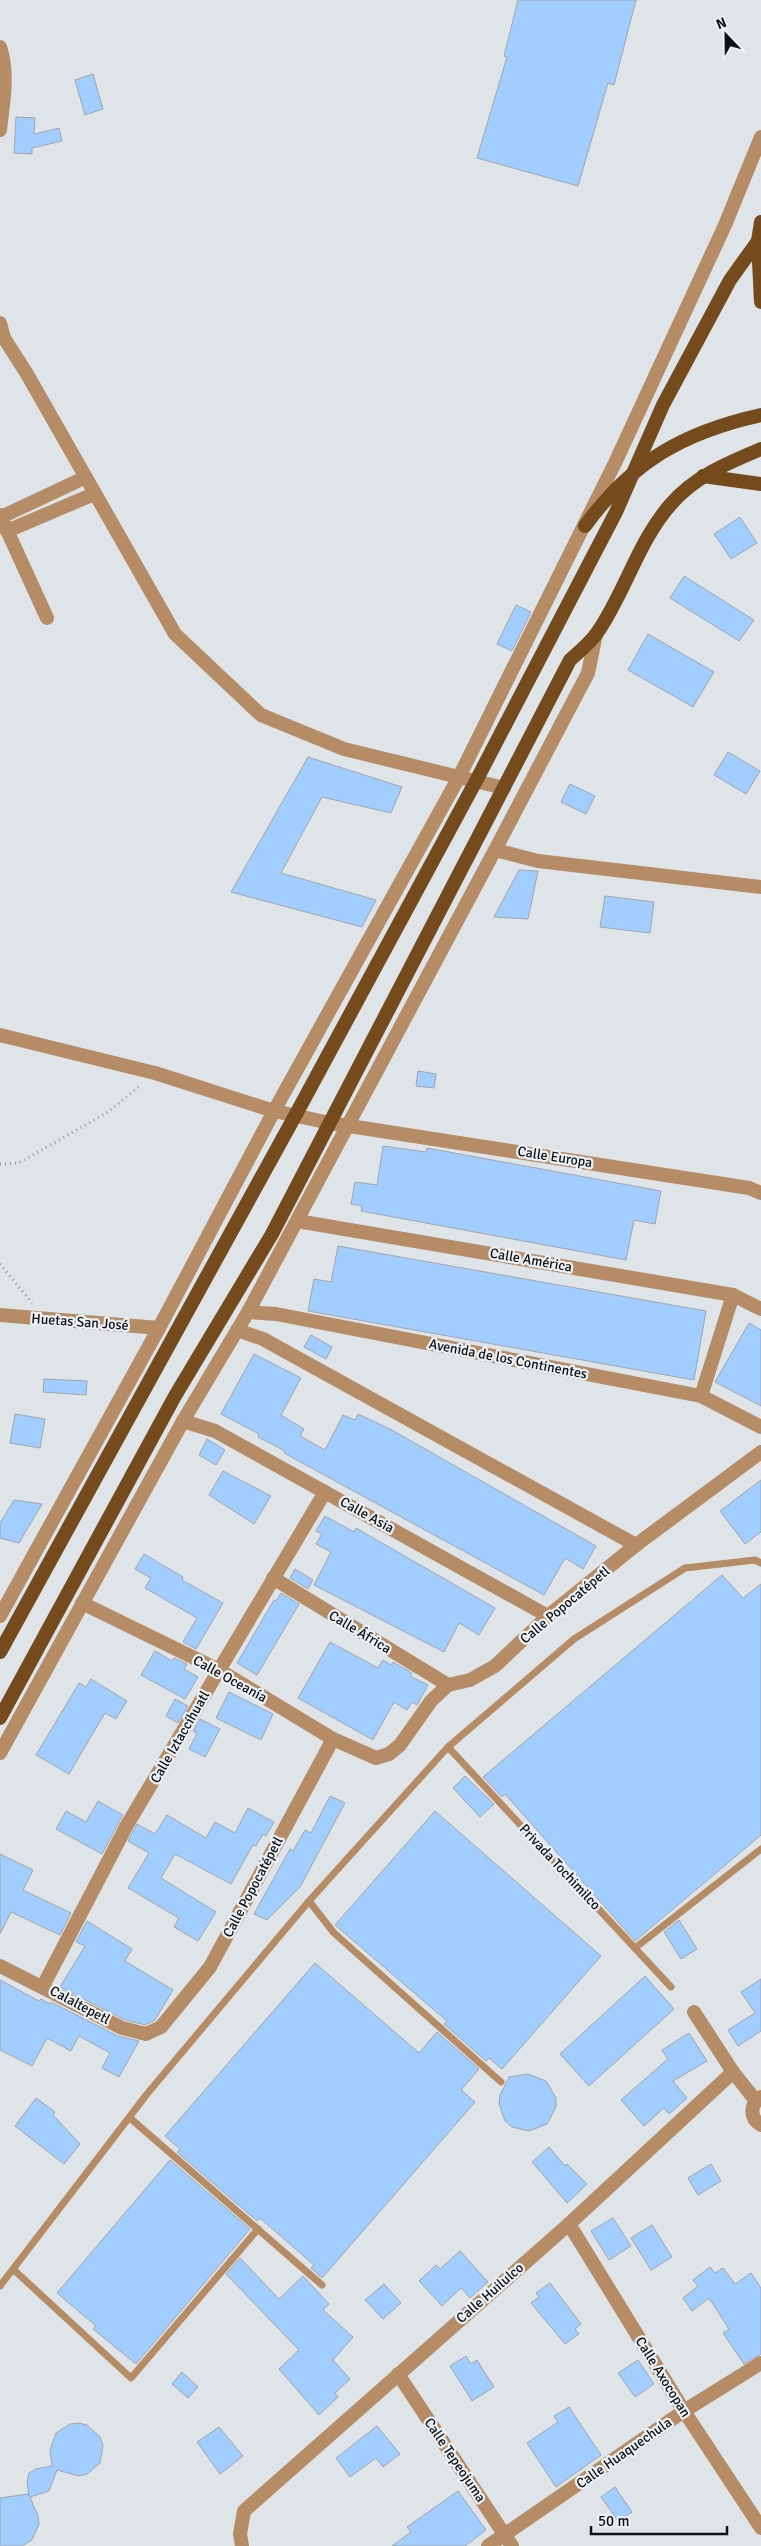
<svg xmlns="http://www.w3.org/2000/svg" width="761" height="2546" font-family="Signika,sans-serif">
<style>
.building{fill:#a1ceff;stroke:#a1a5aa}
.lines{fill:none;stroke-linecap:round;stroke-linejoin:round}
.path{stroke:#95999d;stroke-width:3;stroke-dasharray:1 4;stroke-linecap:butt}
.service{stroke:#b58c65;stroke-width:7}
.minor{stroke:#b58c65;stroke-width:14}
.tertiary{stroke:#b58c65;stroke-width:14}
.primary{stroke:#754b1d;stroke-width:14}
.labels{text-anchor:middle;dominant-baseline:central;stroke-width:4.5;stroke-linejoin:round;paint-order:stroke}
.street-label{font-size:14px;fill:#0f1113;stroke:#ecf1f6}
</style>
<rect width="100%" height="100%" fill="#dfe4e9"/>
<g class="building">
<path d="M518,0H636L614,85L608,83L578,186L477,158L507,57L504,56Z"/>
<path d="M93,74L103,109L85,115L75,80Z"/>
<path d="M16,117L35,118L34,134L59,128L62,141L32,148V154L14,153Z"/>
<path d="M740,517L757,543L731,559L714,534Z"/>
<path d="M684,576L754,620L739,641L670,598Z"/>
<path d="M516,605L531,612L512,651L497,644Z"/>
<path d="M648,634L714,672L693,707L628,670Z"/>
<path d="M728,752L760,771L746,794L714,775Z"/>
<path d="M308,757L402,787L391,813L322,797L281,873L376,900L362,927L231,892Z"/>
<path d="M570,784L595,796L586,814L561,802Z"/>
<path d="M519,870L538,871L528,919L494,917Z"/>
<path d="M605,896L654,902L650,933L600,927Z"/>
<path d="M418,1071L436,1074L434,1088L416,1086Z"/>
<path d="M383,1146L426,1152L427,1148L661,1191L655,1224L634,1220L626,1260L361,1211L362,1206L351,1204L355,1182L377,1185Z"/>
<path d="M338,1246L706,1311L694,1380L308,1311L314,1279L331,1282Z"/>
<path d="M749,1323L761,1330V1406L715,1382Z"/>
<path d="M311,1335L332,1347L326,1359L304,1347Z"/>
<path d="M254,1354L301,1378L281,1415L304,1429L300,1436L325,1450L343,1415L355,1420L358,1414L390,1429L596,1546L583,1569L565,1558L544,1595L284,1453L285,1451L258,1437L259,1434L221,1414Z"/>
<path d="M44,1379L87,1381L86,1395L43,1392Z"/>
<path d="M15,1414L45,1419L40,1448L10,1443Z"/>
<path d="M207,1439L225,1450L216,1465L199,1455Z"/>
<path d="M223,1471L271,1496L254,1524L209,1495Z"/>
<path d="M761,1480V1532L745,1544L720,1511Z"/>
<path d="M14,1500L42,1504L19,1543L0,1538V1523Z"/>
<path d="M325,1516L354,1532L356,1528L495,1608L479,1635L459,1623L444,1652L314,1585L331,1552L316,1544L322,1534L316,1531Z"/>
<path d="M144,1554L183,1577L182,1580L223,1603L196,1649L183,1642L197,1618L145,1588L151,1578L135,1569Z"/>
<path d="M295,1569L313,1580L308,1589L290,1578Z"/>
<path d="M722,1575L743,1598L761,1584V1835L635,1941L505,1794L502,1797L483,1777Z"/>
<path d="M281,1593L299,1604L257,1675L237,1663L274,1600L276,1601Z"/>
<path d="M330,1642L378,1668L383,1660L391,1665L393,1662L412,1673L410,1676L428,1685L417,1705L412,1702L407,1710L394,1702L373,1740L298,1698Z"/>
<path d="M155,1651L172,1661L174,1658L187,1664L184,1669L198,1677L185,1699L141,1675Z"/>
<path d="M91,1679L127,1701L116,1719L105,1713L69,1774L36,1755L79,1683L86,1687Z"/>
<path d="M229,1692L273,1714L261,1740L216,1718Z"/>
<path d="M175,1699L188,1706L178,1723L166,1716Z"/>
<path d="M200,1719L220,1729L205,1757L189,1749L197,1733L193,1731Z"/>
<path d="M465,1776L494,1804L480,1817L453,1788Z"/>
<path d="M330,1796L345,1803L300,1887L267,1920L254,1914L290,1849L293,1851L305,1830L311,1833Z"/>
<path d="M98,1801L123,1815L102,1854L56,1829L66,1811L86,1822Z"/>
<path d="M248,1808L274,1822L266,1836L263,1834L256,1846L253,1845L231,1884L175,1854L161,1878L216,1912L198,1941L174,1927L179,1918L128,1888L149,1853L128,1841L137,1824L155,1834L167,1815L206,1838L215,1822L235,1833Z"/>
<path d="M435,1811L601,1956L502,2069L489,2058L486,2061L444,2024L447,2021L335,1925Z"/>
<path d="M0,1854L33,1870L23,1890L71,1913L60,1935L11,1912L0,1934Z"/>
<path d="M679,1920L697,1949L681,1959L664,1932Z"/>
<path d="M87,1921L132,1949L125,1961L173,1990L155,2020L145,2025L125,2020L60,1987L85,1946L76,1942Z"/>
<path d="M315,1963L419,2053L437,2032L479,2069L461,2090L475,2102L322,2278L311,2268L314,2265L260,2218L257,2221L177,2152L180,2149L165,2136Z"/>
<path d="M645,1976L674,2009L589,2086L560,2054Z"/>
<path d="M761,1979V2031L738,2046L728,2030L755,2013L741,1992Z"/>
<path d="M0,1980L39,2001L41,1999L50,2004L51,2002L118,2036L139,2041L119,2077L102,2068L110,2053L79,2036L71,2051L47,2038L32,2066L0,2050Z"/>
<path d="M689,2033L707,2061L673,2081L687,2098L669,2114L664,2108L644,2126L621,2100L668,2059L662,2050Z"/>
<path d="M528,2074L546,2081L556,2098V2107L547,2124L529,2131L512,2127L505,2121L499,2104L500,2095L509,2077Z"/>
<path d="M36,2098L55,2112L53,2115L80,2144L64,2164L15,2126Z"/>
<path d="M549,2147L565,2166L567,2164L587,2184L567,2203L532,2162Z"/>
<path d="M170,2160L250,2229L136,2364L93,2329L96,2326L57,2293Z"/>
<path d="M711,2164L721,2181L698,2195L688,2178Z"/>
<path d="M613,2218L631,2246L609,2260L591,2231Z"/>
<path d="M652,2225L672,2257L651,2270L631,2238Z"/>
<path d="M460,2251L488,2282L470,2298L461,2288L442,2306L419,2281L436,2265L440,2269Z"/>
<path d="M240,2258L279,2299L303,2276L329,2304L323,2310L353,2337L333,2360L350,2379L335,2393L338,2397L319,2415L279,2369L299,2350L226,2274Z"/>
<path d="M710,2267L715,2273L723,2268L735,2284L751,2273L761,2288V2354L744,2364L723,2333L729,2329L709,2298L692,2311L683,2298L698,2286L693,2280Z"/>
<path d="M550,2283L581,2324L575,2329L579,2334L565,2344L531,2303L539,2297L536,2293Z"/>
<path d="M384,2284L401,2303L383,2319L365,2300Z"/>
<path d="M466,2356L471,2364L477,2360L494,2387L472,2401L450,2366Z"/>
<path d="M638,2360L654,2384L635,2397L618,2373Z"/>
<path d="M182,2372L198,2387L188,2398L172,2384Z"/>
<path d="M569,2407L601,2455L556,2487L527,2443L558,2422L554,2416Z"/>
<path d="M79,2423L87,2425L100,2437L103,2445L100,2463L87,2474L79,2476L57,2470L49,2491L30,2497L38,2516L39,2524L32,2540L22,2546H0V2498L28,2494L29,2496L27,2482L29,2473L36,2469L52,2466L50,2450L56,2433L70,2424Z"/>
<path d="M377,2426L400,2454L383,2467L376,2458L350,2477L336,2458Z"/>
<path d="M219,2427L243,2456L220,2474L197,2442Z"/>
<path d="M615,2487L632,2512L618,2521L601,2497Z"/>
<path d="M458,2491L486,2530L465,2546H392L411,2532L407,2527Z"/>
</g>
<g class="lines">
<g class="path">
<path d="M0,1164L19,1163L108,1112L141,1085"/>
<path d="M0,1264L32,1303"/>
</g>
<g class="service">
<path d="M448,1747L671,1987"/>
<path d="M309,1901L334,1933L501,2082"/>
<path d="M635,1948L761,1849"/>
<path d="M130,2118L322,2285"/>
<path d="M14,2270L131,2378L258,2229"/>
<path d="M0,2286L147,2094L309,1901L448,1747L574,1639L685,1568L755,1560L761,1563"/>
</g>
<g class="minor">
<path d="M0,47C9,74 3,103 0,130"/>
<path d="M0,323L4,338L27,374L175,634L261,715L344,749L504,788"/>
<path d="M0,515L47,618"/>
<path d="M1,517L84,478"/>
<path d="M7,531L94,494"/>
<path d="M495,850L538,861L761,887"/>
<path d="M0,1035L155,1073L274,1111L330,1123L749,1188L761,1193"/>
<path d="M297,1221L733,1295L761,1309"/>
<path d="M248,1312L276,1314L701,1396L761,1427"/>
<path d="M0,1315L159,1328"/>
<path d="M237,1330L263,1339L636,1545"/>
<path d="M701,1396L733,1295"/>
<path d="M183,1421L215,1431L548,1616"/>
<path d="M273,1578L448,1685"/>
<path d="M82,1603L219,1670L333,1739L376,1758L389,1754L400,1745L431,1701L448,1685L470,1680L495,1666L548,1616L636,1545L761,1452"/>
<path d="M0,1966L122,2028L146,2034L161,2027L210,1967L333,1739"/>
<path d="M43,1986L127,1825L325,1492"/>
<path d="M694,2012L733,2072L756,2101"/>
<path d="M761,2097C750,2104 749,2118 761,2125"/>
<path d="M569,2224L684,2411L761,2528"/>
<path d="M398,2374L512,2546"/>
<path d="M242,2546L240,2534L244,2511L569,2224L733,2072"/>
<path d="M488,2546L684,2411L761,2363"/>
</g>
<g class="tertiary">
<path d="M0,1616L159,1328L274,1111L459,777L615,463L725,225L761,137"/>
<path d="M0,1753L183,1421L248,1312L495,850L588,673L596,634"/>
</g>
<g class="primary">
<path d="M761,222L758,241L761,302"/>
<path d="M703,476L761,484"/>
<path d="M585,526C631,462 684,432 761,415"/>
<path d="M0,1652L295,1116L476,781L616,512L663,405L730,280L758,241"/>
<path d="M0,1718L175,1396L272,1234L570,660C579,652 590,643 597,633C625,593 638,541 671,504C695,476 728,463 761,449"/>
</g>
</g>
<g class="labels">
<g class="street-label">
<text transform="translate(555 1157) rotate(9)">Calle Europa</text>
<text transform="translate(531 1260) rotate(10)">Calle América</text>
<text transform="translate(80 1322) rotate(4)">Huetas San José</text>
<text transform="translate(508 1359) rotate(11)">Avenida de los Continentes</text>
<text transform="translate(367 1515) rotate(29)">Calle Asia</text>
<text transform="translate(565 1605) rotate(-40)">Calle Popocatépetl</text>
<text transform="translate(360 1632) rotate(31)">Calle África</text>
<text transform="translate(230 1679) rotate(29)">Calle Oceanía</text>
<text transform="translate(180 1737) rotate(-60)">Calle Iztaccíhuatl</text>
<text transform="translate(560 1867) rotate(47)">Privada Tochimilco</text>
<text transform="translate(253 1887) rotate(-62)">Calle Popocatépetl</text>
<text transform="translate(80 2005) rotate(28)">Calaltepetl</text>
<text transform="translate(490 2293) rotate(-41)">Calle Huilulco</text>
<text transform="translate(663 2377) rotate(58)">Calle Axocopan</text>
<text transform="translate(624 2453) rotate(-35)">Calle Huaquechula</text>
<text transform="translate(455 2460) rotate(56)">Calle Tepeojuma</text>
</g>
</g>
<g transform="translate(726 35) rotate(338)" stroke="#ecf1f6" stroke-width="4" paint-order="stroke">
<path d="M0-4L9 19L0 12L-9 19Z" fill="#0f1113"/>
<text y="-8" font-size="14" font-weight="bold" text-anchor="middle" fill="#0f1113">N</text>
</g>
<path d="M591 2526v8h136v-8" fill="none" stroke="#0f1113" stroke-width="2.5"/>
<text x="598" y="2526" font-size="15" fill="#0f1113" stroke="#ecf1f6" stroke-width="4" paint-order="stroke">50 m</text>
</svg>
